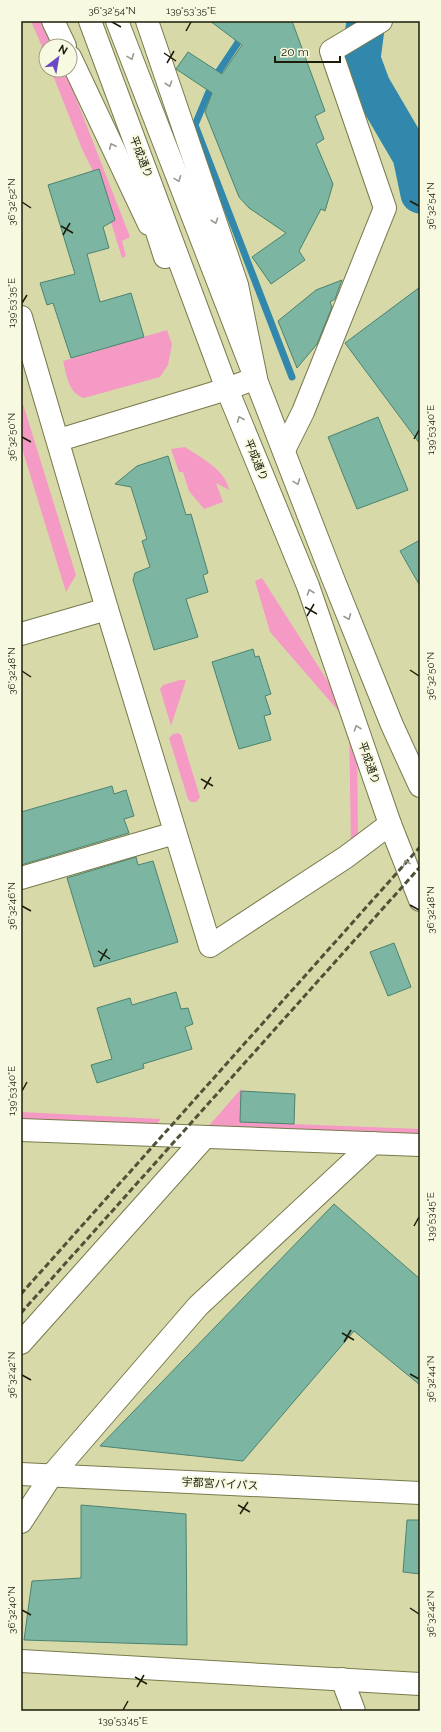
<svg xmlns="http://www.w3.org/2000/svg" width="441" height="1732" font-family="Raleway,'Noto Sans JP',sans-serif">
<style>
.green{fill:#f59ac5}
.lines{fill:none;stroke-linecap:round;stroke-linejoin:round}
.stream{stroke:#3187ac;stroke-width:7}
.river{stroke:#3187ac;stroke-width:39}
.building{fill:#7cb5a1;stroke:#4b8370}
.minor-casing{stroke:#787a4c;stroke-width:24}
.major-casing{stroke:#787a4c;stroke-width:24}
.highway-casing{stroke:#787a4c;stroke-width:24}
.minor{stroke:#fff;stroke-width:22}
.major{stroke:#fff;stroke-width:22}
.highway{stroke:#fff;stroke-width:22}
.rail{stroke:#505136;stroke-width:3;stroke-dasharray:6 3;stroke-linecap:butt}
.oneway{stroke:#999990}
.ticks{fill:none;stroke:#1c1c09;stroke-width:1.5}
.labels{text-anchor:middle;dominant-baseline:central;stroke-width:4;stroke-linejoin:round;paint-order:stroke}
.street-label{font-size:11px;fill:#1c1c09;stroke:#f7f9e0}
.neatline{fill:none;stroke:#1c1c09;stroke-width:1.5}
.ticks-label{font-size:10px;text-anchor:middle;fill:#1c1c09}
</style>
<rect width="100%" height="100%" fill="#d7daa8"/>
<g class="green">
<path d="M31,21H41L52,44L43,49Z"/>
<path d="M51,70H65L130,237L122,241L126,256L122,258L111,222L115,219L99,170L93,171L82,149Z"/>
<path d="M167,330L172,344L168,365L160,377L84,398C68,393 67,376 63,361Z"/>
<path d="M23,404L76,575L66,592L21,445V405Z"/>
<path d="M185,447C201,458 226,470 229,490L216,483L223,502L204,509L189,491L183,472H179L171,449Z"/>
<path d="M262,578L357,727L358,845L351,848L349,723L270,632L255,581Z"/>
<path d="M180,680H186L171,726L160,689L163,685Z"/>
<path d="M178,733L181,735L200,797L196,802H191L188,799L169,738L173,734Z"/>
<path d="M241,1089V1122L420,1129V1138L206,1129Z"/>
<path d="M21,1112L161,1119L154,1127L21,1121Z"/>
</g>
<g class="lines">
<path class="stream" d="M246,21L237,44L215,77L195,125L292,377"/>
<path class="river" d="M366,21L361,59L371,86L412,156L420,194"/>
</g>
<g class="building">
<path d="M210,21H292L325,111L315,116L324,139L316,144L333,184L325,211L321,209L299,251L305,260L271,284L252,257L286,233L249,208L239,197L205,112L212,93L176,69L188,52L222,74L242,45Z"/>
<path d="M99,169L115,220L103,227L109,248L87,254L100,302L131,293L144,337L71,358L53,303L47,305L40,283L75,274L48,185Z"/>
<path d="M342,280L335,299L330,302L332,307L317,344L297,368L278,321L316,290Z"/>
<path d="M420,287V444L345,343Z"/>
<path d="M378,417L408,490L357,509L328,437Z"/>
<path d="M168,456L186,515L191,514L208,573L203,575L208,592L186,599L198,637L154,650L133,580L135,573L150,567L142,541L147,539L131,487L115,484L137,466Z"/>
<path d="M420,540V586L400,551Z"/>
<path d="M253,649L255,657L259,656L271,694L265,696L271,714L264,716L271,740L239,749L212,662Z"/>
<path d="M112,786L114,794L126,790L134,816L124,819L129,833L21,865V812Z"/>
<path d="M136,857L138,865L153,861L178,942L94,967L67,878Z"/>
<path d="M394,943L411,987L388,996L370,952Z"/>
<path d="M176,992L181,1009L188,1008L193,1024L185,1027L192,1049L143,1064L144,1068L97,1083L91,1065L112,1059L97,1008L130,998L132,1005Z"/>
<path d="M241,1091L295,1094L294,1124L240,1122Z"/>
<path d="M334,1204L420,1279V1385L354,1331L243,1461L100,1446Z"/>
<path d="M81,1505L186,1514L187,1645L24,1640L32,1581L81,1578Z"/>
<path d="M407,1520H420V1574L403,1572Z"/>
</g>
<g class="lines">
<g class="minor-casing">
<g id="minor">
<path d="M53,21L65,46"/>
<path d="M70,57L149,224"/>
<path d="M149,207L165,257"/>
<path d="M21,317L107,609L210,946L346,857L390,824"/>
<path d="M59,440L227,389L256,378L237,285L147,21"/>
<path d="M284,450L303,412L385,208L331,51L381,21"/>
<path d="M21,634L107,609"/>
<path d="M21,878L175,833"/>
<path d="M21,1130L420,1145"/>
<path d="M21,1343L205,1137"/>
<path d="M21,1522L51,1476L198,1306L373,1143"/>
<path d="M21,1661L420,1684"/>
<path d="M342,1679L354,1711"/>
</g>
</g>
<g class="major-casing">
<g id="major">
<path d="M90,21L227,389L308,586L390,824L420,900"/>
<path d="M117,21L332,576L392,725L420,786"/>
</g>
</g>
<g class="highway-casing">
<path id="highway" d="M21,1474L420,1493"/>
</g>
<use href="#minor" class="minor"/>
<use href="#major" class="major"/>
<use href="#highway" class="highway"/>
<g class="rail">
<path d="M21,1294L420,847"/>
<path d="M21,1313L420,867"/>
</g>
</g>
<defs><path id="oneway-chevron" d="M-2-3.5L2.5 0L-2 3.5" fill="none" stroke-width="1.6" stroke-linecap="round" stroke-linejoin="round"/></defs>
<g class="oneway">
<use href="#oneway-chevron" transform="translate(131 57) rotate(69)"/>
<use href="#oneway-chevron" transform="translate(169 84) rotate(71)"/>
<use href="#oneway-chevron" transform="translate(112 146) rotate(-115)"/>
<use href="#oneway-chevron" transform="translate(178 179) rotate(69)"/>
<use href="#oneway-chevron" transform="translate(215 221) rotate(71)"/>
<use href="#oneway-chevron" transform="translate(240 419) rotate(-112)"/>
<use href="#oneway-chevron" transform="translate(297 482) rotate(69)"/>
<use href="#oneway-chevron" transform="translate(310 592) rotate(-109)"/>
<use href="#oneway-chevron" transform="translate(348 617) rotate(68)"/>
<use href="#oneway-chevron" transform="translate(357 728) rotate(-109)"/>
<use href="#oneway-chevron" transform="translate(406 863) rotate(-112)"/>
</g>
<path class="ticks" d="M112,22L121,27M186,31L191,22M164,53L176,61M167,63L174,51M410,201L419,206M22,202L31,208M61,226L73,233M63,235L70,223M22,303L27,295M22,437L31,442M414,439L419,430M305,607L317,614M307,616L314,604M410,670L419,676M22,671L31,677M201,779L213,786M204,789L211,777M410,905L419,910M22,906L31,911M98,951L110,959M100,961L107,949M22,1091L27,1082M414,1226L419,1217M342,1333L354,1340M344,1342L351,1330M410,1374L419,1379M22,1375L31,1380M238,1505L250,1512M240,1514L248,1502M410,1608L419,1614M22,1610L31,1615M135,1677L147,1684M137,1687L144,1675M123,1710L128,1701"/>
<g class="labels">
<g class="street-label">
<text transform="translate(141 157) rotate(69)">平成通り</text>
<text transform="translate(256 460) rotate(68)">平成通り</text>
<text transform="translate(369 763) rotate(71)">平成通り</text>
<text transform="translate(220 1484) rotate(3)">宇都宮バイパス</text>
</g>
</g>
<rect width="441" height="1732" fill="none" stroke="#f7f9e0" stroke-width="44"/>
<g transform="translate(58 58) rotate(31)"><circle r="19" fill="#f7f9e0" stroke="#9fa18a"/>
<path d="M0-3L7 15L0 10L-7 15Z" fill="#694ac3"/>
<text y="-6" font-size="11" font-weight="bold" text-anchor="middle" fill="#1c1c09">N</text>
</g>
<path d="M275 56v6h65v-6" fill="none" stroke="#1c1c09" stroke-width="2"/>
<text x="281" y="56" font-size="12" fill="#1c1c09" stroke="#f7f9e0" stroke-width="3" paint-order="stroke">20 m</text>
<rect x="22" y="22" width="397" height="1688" class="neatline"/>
<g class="ticks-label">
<text x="112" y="14">36°32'54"N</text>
<text x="191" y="14">139°53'35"E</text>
<text transform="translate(11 202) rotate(-90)" y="4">36°32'52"N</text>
<text transform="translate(430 206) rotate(-90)" y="4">36°32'54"N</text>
<text transform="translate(11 303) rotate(-90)" y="4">139°53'35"E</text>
<text transform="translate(430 430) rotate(-90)" y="4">139°53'40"E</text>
<text transform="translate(11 437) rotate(-90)" y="4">36°32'50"N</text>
<text transform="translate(11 671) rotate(-90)" y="4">36°32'48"N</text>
<text transform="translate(430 676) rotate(-90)" y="4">36°32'50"N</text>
<text transform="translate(11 906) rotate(-90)" y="4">36°32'46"N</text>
<text transform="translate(430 910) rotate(-90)" y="4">36°32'48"N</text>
<text transform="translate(11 1091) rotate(-90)" y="4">139°53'40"E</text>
<text transform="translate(430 1217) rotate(-90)" y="4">139°53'45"E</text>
<text transform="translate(11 1375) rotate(-90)" y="4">36°32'42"N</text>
<text transform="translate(430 1379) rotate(-90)" y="4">36°32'44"N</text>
<text transform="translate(11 1610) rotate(-90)" y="4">36°32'40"N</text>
<text transform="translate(430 1614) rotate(-90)" y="4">36°32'42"N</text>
<text x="123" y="1724">139°53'45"E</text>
</g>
</svg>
